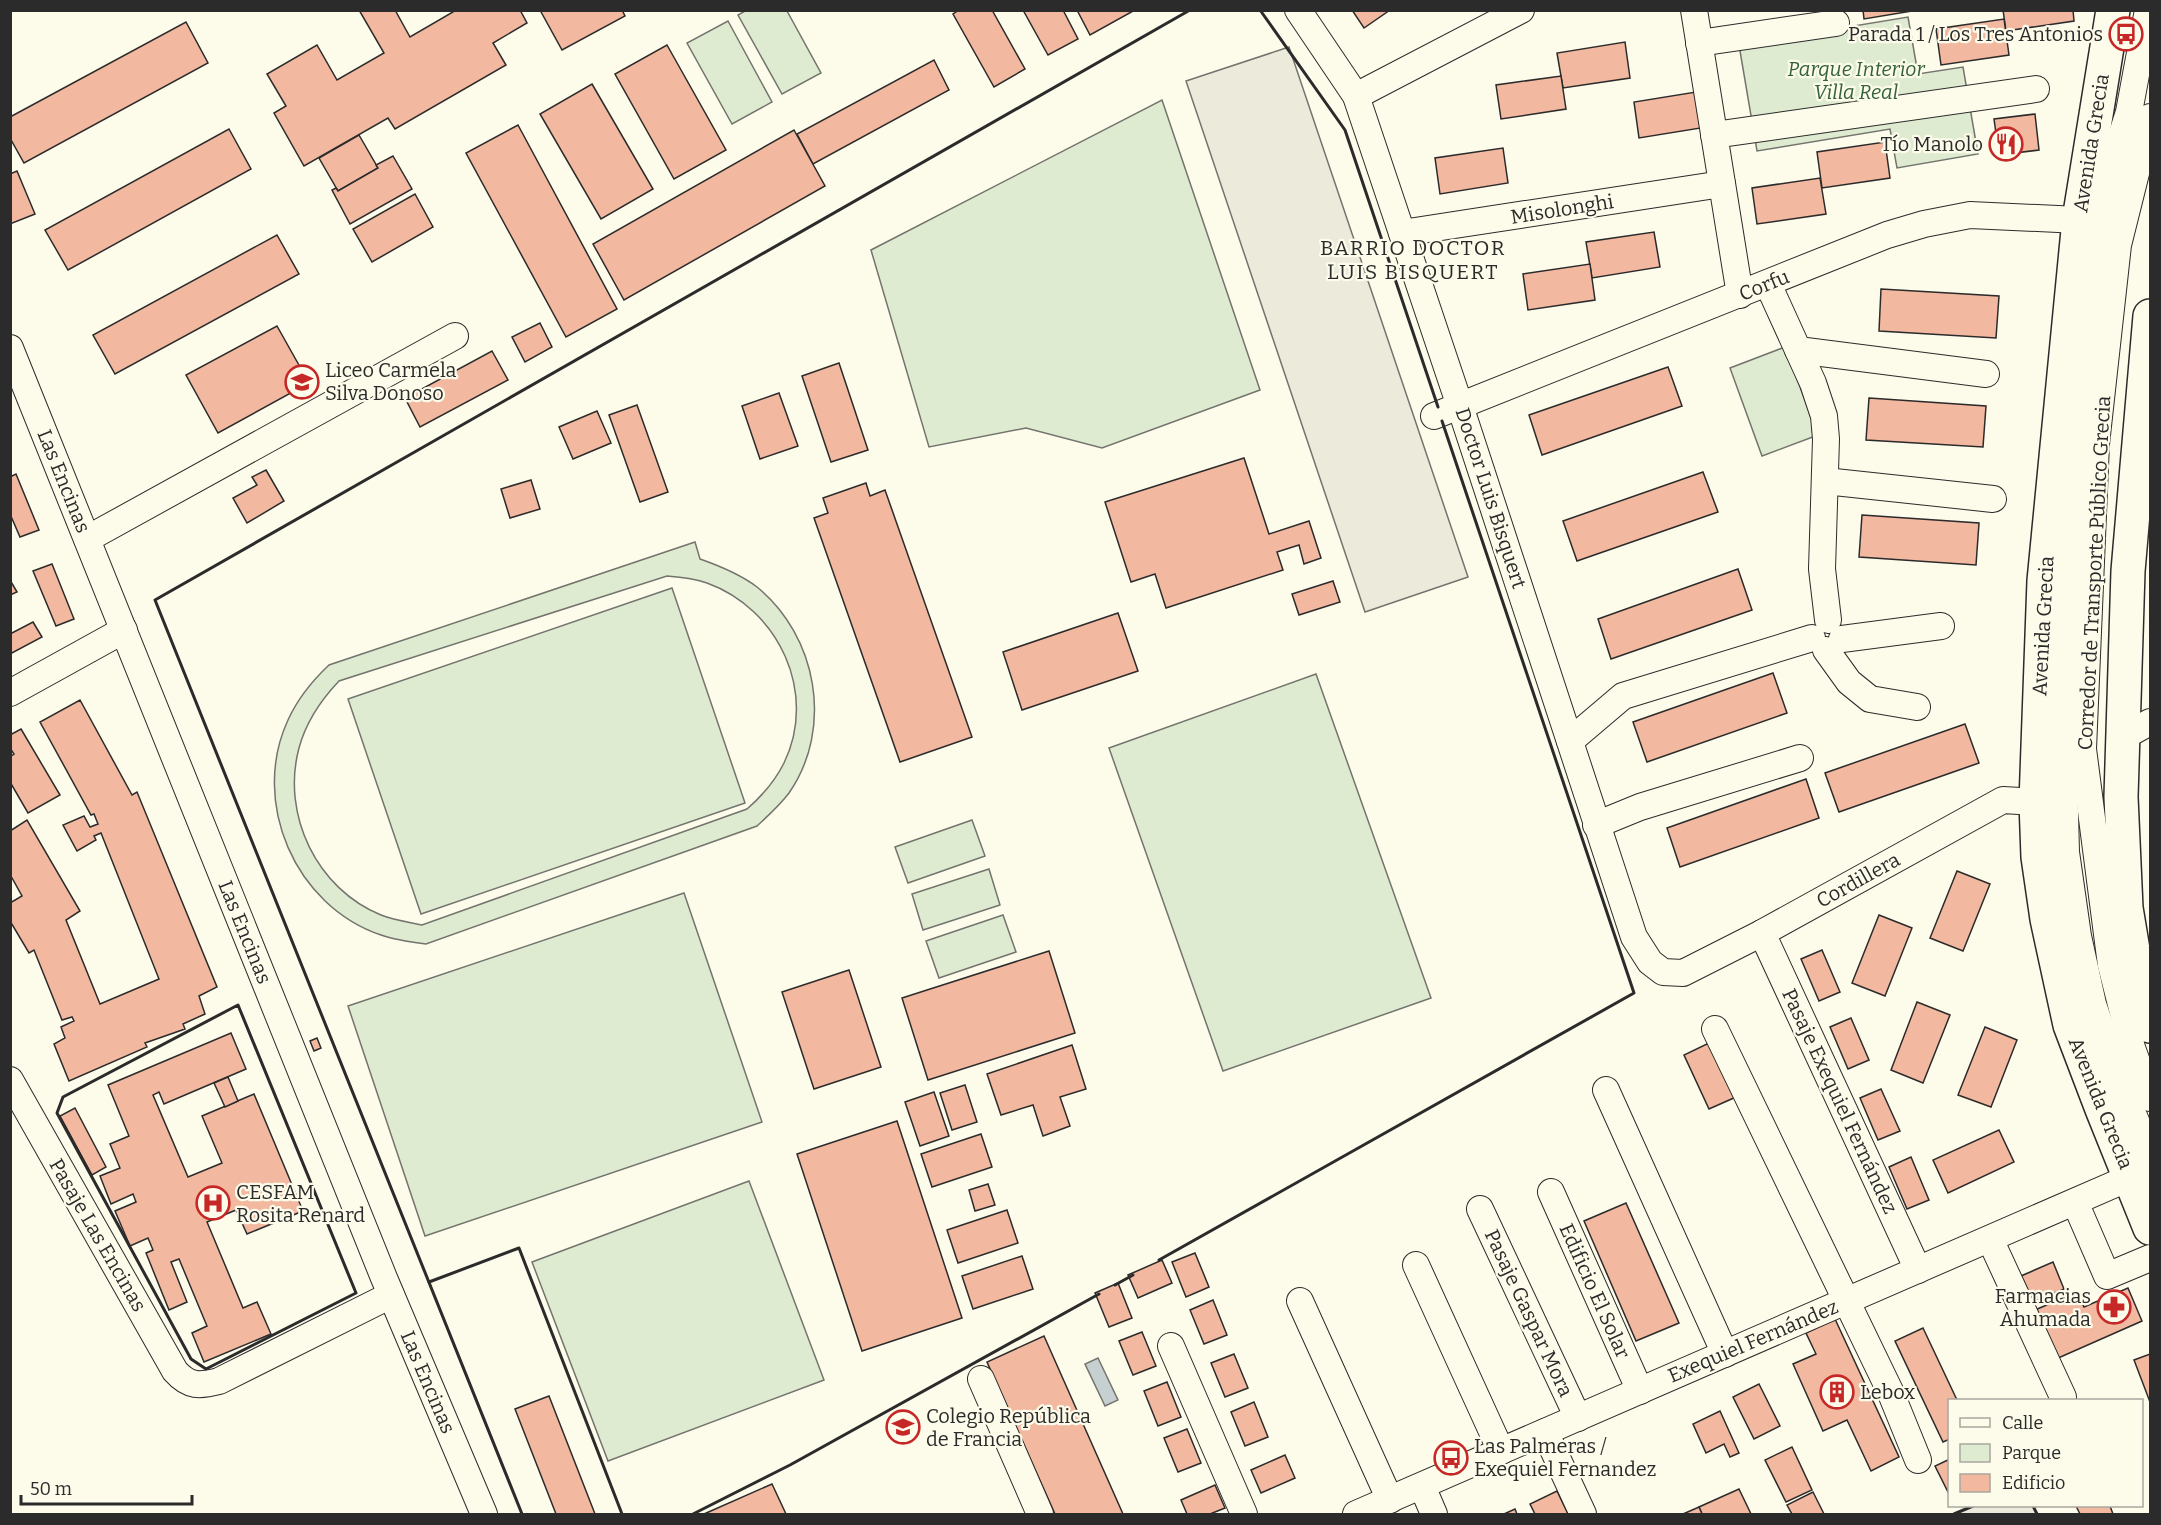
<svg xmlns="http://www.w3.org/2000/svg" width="2161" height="1525" font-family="Bitter,serif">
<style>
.green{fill:#deebd1;stroke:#74746e;stroke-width:1.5;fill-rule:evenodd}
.parking{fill:#eceadb;stroke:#74746e;stroke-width:1.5}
.water{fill:#c7d0d0;stroke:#74746e;stroke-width:1.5}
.building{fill:#f2b8a0;stroke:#2b2b2b;stroke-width:1.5}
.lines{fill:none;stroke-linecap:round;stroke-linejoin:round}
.minor-casing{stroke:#2b2b2b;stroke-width:28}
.major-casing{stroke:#2b2b2b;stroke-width:36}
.minor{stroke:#fdfbea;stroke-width:26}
.major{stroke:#fdfbea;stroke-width:33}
.wall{stroke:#2b2b2b;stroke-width:3}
.labels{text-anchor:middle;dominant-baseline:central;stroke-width:4.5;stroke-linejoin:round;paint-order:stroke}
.poi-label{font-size:20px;fill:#2b2b2b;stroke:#fdfbea;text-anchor:start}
.park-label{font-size:20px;font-style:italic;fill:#34623c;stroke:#fdfbea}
.street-label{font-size:20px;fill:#2b2b2b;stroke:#fdfbea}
.neighbourhood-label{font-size:21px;letter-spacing:1.5px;fill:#2b2b2b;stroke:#fdfbea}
</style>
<rect width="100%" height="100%" fill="#fdfbea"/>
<g class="green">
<path d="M745,11H787L821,73L782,94L738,15Z"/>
<path d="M1908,17L1918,74L1963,67L1978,154L1897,168L1890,129L1757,151L1739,45Z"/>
<path d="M728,21L772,102L732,124L687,43Z"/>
<path d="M1162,100L1260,390L1102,448L1026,428L929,447L871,250Z"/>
<path d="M1785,347L1818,435L1762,456L1730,368Z"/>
<path d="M695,542L700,559C720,566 740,574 757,587C817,636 834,728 789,793C780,805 769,815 757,826L426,944C410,942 395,940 381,935C295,906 250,802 288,720C298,698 312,681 329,665ZM667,576C681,577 694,578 707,583C779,609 818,693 784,763C775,781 762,796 747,809L422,925C408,922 394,920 381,915C317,889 281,815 299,748C306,722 320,701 339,681Z"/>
<path d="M672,588L745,803L421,914L348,699Z"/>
<path d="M1316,674L1431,998L1223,1071L1109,748Z"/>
<path d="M972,820L985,856L908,883L895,847Z"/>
<path d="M989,869L1000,905L923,930L912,894Z"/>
<path d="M684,893L762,1122L425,1236L348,1006Z"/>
<path d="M1003,915L1016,952L939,978L926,941Z"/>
<path d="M749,1181L824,1380L608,1461L532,1262Z"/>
</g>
<g class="parking">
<path d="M1289,47L1468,577L1365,612L1186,81Z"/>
<path d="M1973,1506H2033L2037,1514H1954Z"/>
</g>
<path class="water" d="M1098,1358L1118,1400L1105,1406L1085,1364Z"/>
<g class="building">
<path d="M359,10H395L410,37L453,12L452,10H520L527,23L493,43L506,65L395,129L388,118L304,166L274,113L286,106L267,74L317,45L337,80L384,53Z"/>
<path d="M540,10H622L625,16L562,50Z"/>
<path d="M959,10H992L1025,69L994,87L953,14Z"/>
<path d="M1023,10H1063L1078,39L1048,55Z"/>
<path d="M1077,10H1135L1090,35Z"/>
<path d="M1352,10H1390L1364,28Z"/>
<path d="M1863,10H1918L1864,19Z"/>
<path d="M2003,10H2073L2074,21L2006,31Z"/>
<path d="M2004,19L2009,55L1941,65L1936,29Z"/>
<path d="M186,22L208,63L24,163L10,138V117Z"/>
<path d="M1625,42L1630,78L1563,88L1557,53Z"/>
<path d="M667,45L726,150L674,179L615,74Z"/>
<path d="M934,60L949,90L813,164L797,134Z"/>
<path d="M1561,76L1566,109L1501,119L1496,85Z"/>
<path d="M592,84L653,189L601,219L540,114Z"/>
<path d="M1702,91L1707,127L1639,138L1634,102Z"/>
<path d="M2035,114L2039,150L1999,155L1994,119Z"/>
<path d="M518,125L617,309L566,337L466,153Z"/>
<path d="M229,129L251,169L68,270L45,230Z"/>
<path d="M794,130L825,186L624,300L593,244Z"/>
<path d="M359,135L378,168L338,191L319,158Z"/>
<path d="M1885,142L1890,178L1822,188L1817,152Z"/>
<path d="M1503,148L1508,183L1440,194L1435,158Z"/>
<path d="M393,156L412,189L350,224L332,190L336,188L338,191L378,168L376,165Z"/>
<path d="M17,171L35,214L10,224V174Z"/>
<path d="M1820,178L1826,214L1757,224L1752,188Z"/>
<path d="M415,194L433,227L372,262L353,229Z"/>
<path d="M1654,232L1660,267L1592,278L1586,242Z"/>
<path d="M277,235L299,274L115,374L93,335Z"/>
<path d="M1590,264L1595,300L1528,310L1523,274Z"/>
<path d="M1881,289L1999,296L1996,338L1879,331Z"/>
<path d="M540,323L552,347L525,362L512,337Z"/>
<path d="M277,326L309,383L218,433L186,375Z"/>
<path d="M492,351L508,380L420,427L405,398Z"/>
<path d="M839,363L868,450L831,462L802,376Z"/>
<path d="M1668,367L1682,406L1542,455L1529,415Z"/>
<path d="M779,393L798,446L760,459L742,406Z"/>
<path d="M1869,398L1986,406L1983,447L1866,440Z"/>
<path d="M637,405L668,492L640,502L609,415Z"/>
<path d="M597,411L611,443L573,459L559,427Z"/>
<path d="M1244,458L1269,534L1309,521L1321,558L1304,564L1299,545L1277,552L1283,570L1166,608L1155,574L1131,582L1105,502Z"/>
<path d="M266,470L284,501L247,523L233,498L257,485L252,477Z"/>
<path d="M1703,472L1718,512L1577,561L1563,521Z"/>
<path d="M16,474L39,530L20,537L10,514V477Z"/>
<path d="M531,480L540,509L510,518L501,489Z"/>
<path d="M866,483L870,496L885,490L972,737L900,762L814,518L828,513L823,498Z"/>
<path d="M1862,515L1979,523L1976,565L1859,557Z"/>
<path d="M52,564L74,619L56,626L33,571Z"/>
<path d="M1738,569L1752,610L1611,659L1598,619Z"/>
<path d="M10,580L17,592L10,595Z"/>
<path d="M1333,581L1340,602L1299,615L1292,594Z"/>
<path d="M1118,613L1138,671L1022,710L1003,652Z"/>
<path d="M33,622L42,637L10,654V634Z"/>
<path d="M1773,673L1787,713L1647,762L1633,722Z"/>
<path d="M80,700L132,795L137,792L217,987L199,996L205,1014L183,1024L185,1029L145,1043L147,1047L69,1081L54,1044L65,1038L61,1027L74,1021L72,1017L62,1020L34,950L29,953L10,921V903L22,896L12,878L10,879V831L27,820L80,911L66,920L100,1004L159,979L101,833L94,836L96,840L77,851L63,825L84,816L90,827L98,824L94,814L91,815L40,722Z"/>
<path d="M1965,724L1979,763L1839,812L1825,773Z"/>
<path d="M21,729L60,795L28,813L10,782V757L14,754L10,748V735Z"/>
<path d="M1806,779L1819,818L1680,867L1667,828Z"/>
<path d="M1957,871L1990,884L1963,951L1930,938Z"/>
<path d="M1879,915L1912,928L1885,996L1852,983Z"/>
<path d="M1822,950L1840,992L1819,1001L1801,959Z"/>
<path d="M1049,951L1075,1033L928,1080L902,998Z"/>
<path d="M849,970L881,1067L814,1089L782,992Z"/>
<path d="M1917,1002L1950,1015L1923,1083L1891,1070Z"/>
<path d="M1851,1018L1869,1060L1848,1069L1830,1027Z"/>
<path d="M1985,1027L2017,1040L1991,1107L1958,1095Z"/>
<path d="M231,1033L246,1069L164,1104L159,1092L153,1095L188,1177L222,1163L202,1116L254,1094L303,1211L247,1234L236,1210L207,1222L243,1308L257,1302L271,1334L204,1362L192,1333L207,1326L179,1259L171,1262L187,1302L169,1310L146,1253L153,1250L148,1238L130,1246L115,1211L136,1202L133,1194L111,1204L100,1176L120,1168L110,1144L129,1136L108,1085Z"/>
<path d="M317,1038L321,1048L314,1051L310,1041Z"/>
<path d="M1711,1042L1736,1097L1709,1109L1684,1055Z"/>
<path d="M1072,1045L1086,1089L1060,1097L1070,1126L1043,1136L1033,1105L1001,1115L987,1074Z"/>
<path d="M228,1077L238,1101L225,1107L214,1083Z"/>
<path d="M965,1085L977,1122L952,1130L940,1093Z"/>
<path d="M1881,1089L1900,1131L1878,1140L1860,1098Z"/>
<path d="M934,1092L949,1136L920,1146L905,1102Z"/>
<path d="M75,1108L106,1167L92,1175L60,1116Z"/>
<path d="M897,1121L962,1318L862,1351L797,1154Z"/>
<path d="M1999,1130L2014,1162L1948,1193L1933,1160Z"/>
<path d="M981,1134L992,1167L932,1187L921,1154Z"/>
<path d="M1911,1157L1929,1200L1907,1209L1889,1167Z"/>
<path d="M988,1184L995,1205L975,1211L969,1190Z"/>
<path d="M1626,1203L1679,1323L1636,1341L1584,1221Z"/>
<path d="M1007,1210L1018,1243L958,1263L947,1230Z"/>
<path d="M1195,1253L1209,1287L1186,1297L1172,1262Z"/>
<path d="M1022,1256L1033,1289L973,1309L962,1276Z"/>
<path d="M1162,1260L1172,1283L1138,1298L1128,1275Z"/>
<path d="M2053,1262L2064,1289L2033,1302L2021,1276Z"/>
<path d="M1118,1283L1132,1318L1109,1327L1095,1293Z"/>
<path d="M2128,1288L2142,1321L2056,1359L2035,1310L2077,1292L2084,1307Z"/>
<path d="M1213,1300L1227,1335L1204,1344L1190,1310Z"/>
<path d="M1835,1319L1899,1457L1871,1471L1847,1420L1823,1431L1793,1364L1816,1354L1806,1333Z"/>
<path d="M1923,1328L1957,1400H1950V1439L1943,1442L1895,1341Z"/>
<path d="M1142,1332L1156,1366L1133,1375L1119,1341Z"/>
<path d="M1044,1336L1123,1514H1055L987,1362Z"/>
<path d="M1234,1354L1248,1388L1225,1397L1211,1363Z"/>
<path d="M2150,1354V1402L2134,1360Z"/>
<path d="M1167,1382L1181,1417L1158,1426L1144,1391Z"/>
<path d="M1759,1384L1780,1426L1754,1439L1733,1397Z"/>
<path d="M549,1396L595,1514H556L515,1409Z"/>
<path d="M1254,1402L1268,1437L1245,1446L1231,1412Z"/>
<path d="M1720,1411L1739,1453L1730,1457L1724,1444L1706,1453L1693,1424Z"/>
<path d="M1187,1429L1201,1463L1178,1472L1164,1438Z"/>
<path d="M1792,1447L1812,1490L1786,1502L1765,1460Z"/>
<path d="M1285,1455L1295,1478L1261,1493L1251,1470Z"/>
<path d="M1950,1459V1492H1948L1935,1466Z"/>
<path d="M772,1484L786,1514H704Z"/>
<path d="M1215,1485L1225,1508L1210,1514H1187L1181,1500Z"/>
<path d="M1739,1489L1751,1514H1702L1699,1507Z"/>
<path d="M1557,1491L1568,1514H1535L1530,1504Z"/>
<path d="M1813,1492L1824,1514H1792L1787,1505Z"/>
<path d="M2076,1506H2110L2113,1514H2080Z"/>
<path d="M1699,1507L1702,1514H1683Z"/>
<path d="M1515,1509L1517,1514H1504Z"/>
</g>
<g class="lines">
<g class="minor-casing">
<g id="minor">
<path d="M1298,10L1356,96L1460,406L1634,937L1650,962L1663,972L1683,973L1762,933L2003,800L2036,802"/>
<path d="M1694,10L1740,295"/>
<path d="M2148,10L2129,112L2116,153L2105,211L2089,319L2068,573L2064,772L2066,852L2078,936L2093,1004L2115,1070L2150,1155"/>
<path d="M1699,43L1836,23"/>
<path d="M1356,96L1521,10"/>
<path d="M2150,117L2118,245L2096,444L2083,749L2111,965L2132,1048L2150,1098"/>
<path d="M1714,135L2036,89"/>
<path d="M1402,233L1722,184"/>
<path d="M1768,284L1813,383L1824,416L1826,439L1822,569L1828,620"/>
<path d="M10,348L384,1278L484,1514"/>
<path d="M1798,350L1986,374"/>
<path d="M1434,416L1887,235L1924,224L1970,215L2079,220"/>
<path d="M1825,481L1993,499"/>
<path d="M87,539L455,336"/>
<path d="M1842,639L1941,626"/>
<path d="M1826,650L1849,682L1870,699L1917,707"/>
<path d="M10,693L124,630"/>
<path d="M2123,737L2150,722"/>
<path d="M1570,741L1623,696L1812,638"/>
<path d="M1596,825L1640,807L1800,758"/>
<path d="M1762,933L1918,1270"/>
<path d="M1715,1029L1890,1391L1918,1460"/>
<path d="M10,1080L175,1371C189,1387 200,1386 219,1381L391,1295"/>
<path d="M1606,1090L1725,1354"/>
<path d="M1551,1192L1640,1391"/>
<path d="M2075,1202L2107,1276L2150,1258"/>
<path d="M1480,1209L1578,1418"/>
<path d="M1990,1239L2063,1397"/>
<path d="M1416,1265L1501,1451"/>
<path d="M1300,1301L1390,1500"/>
<path d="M1171,1346L1244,1514"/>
<path d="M981,1379L1040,1514"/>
<path d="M1545,1432L1583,1514"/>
<path d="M1422,1486L1434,1514"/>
<path d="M1356,1514L2145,1171"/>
</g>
</g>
<g class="major-casing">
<g id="major">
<path d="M2113,10L2079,220L2044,581L2036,802L2038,857L2047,919L2070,1025L2102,1109L2150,1228"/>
<path d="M2150,316L2128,571L2121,797L2126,908L2133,950L2150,1026"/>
</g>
</g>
<use href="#minor" class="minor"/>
<use href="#major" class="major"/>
<g class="wall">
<path d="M1260,10L1345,130L1438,407"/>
<path d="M238,1005L356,1293L206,1369L191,1359L57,1113L63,1097Z"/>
<path d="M1159,1260L1634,993L1442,421"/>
<path d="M429,1282L519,1248L622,1514"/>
<path d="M1115,1285L1133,1275"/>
<path d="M2033,1506L2037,1514"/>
<path d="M522,1514L155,600L1190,10"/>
<path d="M693,1514L790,1465L1099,1294"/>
<path d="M1954,1514L1973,1506"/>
</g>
</g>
<defs>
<g id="bus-ring" transform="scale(1.725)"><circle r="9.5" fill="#fdfbea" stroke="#c62828" stroke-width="1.5"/><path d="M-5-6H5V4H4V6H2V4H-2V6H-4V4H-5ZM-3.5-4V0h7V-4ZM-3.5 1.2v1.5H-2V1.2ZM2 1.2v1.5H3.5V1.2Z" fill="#c62828"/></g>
<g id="restaurant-ring" transform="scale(1.725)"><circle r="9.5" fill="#fdfbea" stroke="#c62828" stroke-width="1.5"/><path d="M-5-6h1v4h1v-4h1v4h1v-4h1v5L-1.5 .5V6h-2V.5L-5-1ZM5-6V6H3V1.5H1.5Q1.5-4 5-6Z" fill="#c62828"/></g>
<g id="school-ring" transform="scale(1.725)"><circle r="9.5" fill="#fdfbea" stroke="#c62828" stroke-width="1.5"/><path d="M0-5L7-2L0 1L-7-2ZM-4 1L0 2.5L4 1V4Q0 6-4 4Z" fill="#c62828"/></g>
<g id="hospital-ring" transform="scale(1.725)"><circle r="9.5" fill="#fdfbea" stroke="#c62828" stroke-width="1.5"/><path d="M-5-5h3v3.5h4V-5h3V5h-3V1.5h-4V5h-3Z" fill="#c62828"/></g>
<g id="pharmacy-ring" transform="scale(1.725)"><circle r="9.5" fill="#fdfbea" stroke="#c62828" stroke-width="1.5"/><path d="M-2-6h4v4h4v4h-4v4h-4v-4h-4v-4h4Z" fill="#c62828"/></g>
<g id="building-ring" transform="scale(1.725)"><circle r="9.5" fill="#fdfbea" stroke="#c62828" stroke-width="1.5"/><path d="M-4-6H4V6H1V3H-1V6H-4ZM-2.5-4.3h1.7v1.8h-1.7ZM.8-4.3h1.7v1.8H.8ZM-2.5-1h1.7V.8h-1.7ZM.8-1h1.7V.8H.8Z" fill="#c62828"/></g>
</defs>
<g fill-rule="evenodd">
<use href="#bus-ring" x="2126" y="34"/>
<use href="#restaurant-ring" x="2006" y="144"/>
<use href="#school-ring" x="302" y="382"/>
<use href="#hospital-ring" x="213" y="1203"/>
<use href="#pharmacy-ring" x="2114" y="1307"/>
<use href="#building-ring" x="1837" y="1392"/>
<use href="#school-ring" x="903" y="1427"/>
<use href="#bus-ring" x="1451" y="1458"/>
</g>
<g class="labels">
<g class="poi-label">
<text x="2103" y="34" text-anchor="end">Parada 1 / Los Tres Antonios</text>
<text x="1983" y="144" text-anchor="end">Tío Manolo</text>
<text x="325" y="370">Liceo Carmela<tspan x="325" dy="23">Silva Donoso</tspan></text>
<text x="236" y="1192">CESFAM<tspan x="236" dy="23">Rosita Renard</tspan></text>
<text x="2091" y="1296" text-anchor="end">Farmacias<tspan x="2091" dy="23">Ahumada</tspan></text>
<text x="1860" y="1392">Lebox</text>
<text x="926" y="1416">Colegio República<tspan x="926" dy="23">de Francia</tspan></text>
<text x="1474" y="1446">Las Palmeras /<tspan x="1474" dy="23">Exequiel Fernandez</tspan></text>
</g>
<g class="park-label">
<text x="1856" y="69">Parque Interior<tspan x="1856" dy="23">Villa Real</tspan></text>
</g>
<g class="street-label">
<text transform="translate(2091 143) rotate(-81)">Avenida Grecia</text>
<text transform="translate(1562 209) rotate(-9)">Misolonghi</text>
<text transform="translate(1764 285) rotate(-22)">Corfu</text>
<text transform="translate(64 481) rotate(68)">Las Encinas</text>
<text transform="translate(1491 498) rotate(72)">Doctor Luis Bisquert</text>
<text transform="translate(2094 573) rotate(-87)">Corredor de Transporte Público Grecia</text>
<text transform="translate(2043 626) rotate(-87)">Avenida Grecia</text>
<text transform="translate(1858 880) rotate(-29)">Cordillera</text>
<text transform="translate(245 932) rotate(68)">Las Encinas</text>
<text transform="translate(1840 1101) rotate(65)">Pasaje Exequiel Fernández</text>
<text transform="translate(2101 1103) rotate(68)">Avenida Grecia</text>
<text transform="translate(98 1235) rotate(60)">Pasaje Las Encinas</text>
<text transform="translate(1595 1291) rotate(66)">Edificio El Solar</text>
<text transform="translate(1529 1313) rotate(65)">Pasaje Gaspar Mora</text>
<text transform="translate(1753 1341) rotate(-23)">Exequiel Fernández</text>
<text transform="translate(428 1382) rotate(67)">Las Encinas</text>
</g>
<g class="neighbourhood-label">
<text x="1413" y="248">BARRIO DOCTOR<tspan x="1413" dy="24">LUIS BISQUERT</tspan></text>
</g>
</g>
<rect width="2161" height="1525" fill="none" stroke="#2b2b2b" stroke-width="24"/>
<rect x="1948" y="1399" width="195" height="108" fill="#fdfbea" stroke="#a9a89e" stroke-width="1.5"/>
<rect x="1960" y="1418" width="30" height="9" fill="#fdfbea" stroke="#a9a89e" stroke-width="1.5"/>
<text x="2002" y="1429" font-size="18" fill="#2b2b2b">Calle</text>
<rect x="1960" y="1444" width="30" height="18" fill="#deebd1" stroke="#a9a89e" stroke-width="1.5"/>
<text x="2002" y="1459" font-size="18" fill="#2b2b2b">Parque</text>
<rect x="1960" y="1474" width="30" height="18" fill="#f2b8a0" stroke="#a9a89e" stroke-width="1.5"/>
<text x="2002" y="1489" font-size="18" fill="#2b2b2b">Edificio</text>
<path d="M21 1495v9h171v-9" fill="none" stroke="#2b2b2b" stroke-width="3"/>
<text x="30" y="1495" font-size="18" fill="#2b2b2b" stroke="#fdfbea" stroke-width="4.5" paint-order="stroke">50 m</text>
</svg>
